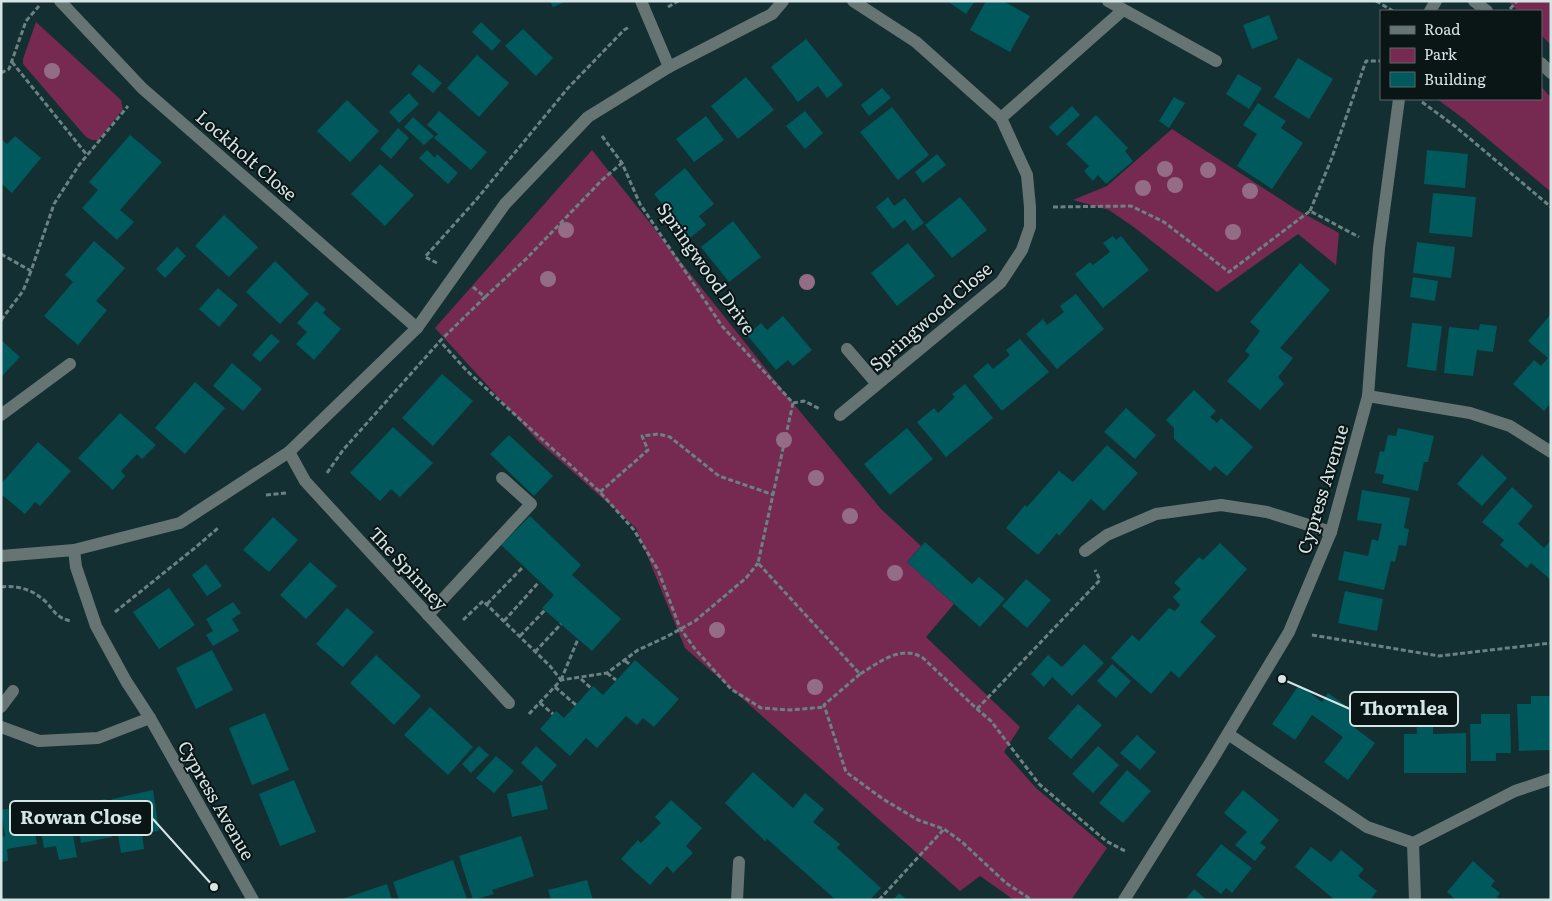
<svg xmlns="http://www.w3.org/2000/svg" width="1552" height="901" font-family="Literata,serif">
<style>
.green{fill:#762a52}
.building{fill:#00595d}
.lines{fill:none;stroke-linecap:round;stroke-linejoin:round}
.path{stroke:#6b8182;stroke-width:3;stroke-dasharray:5 2.5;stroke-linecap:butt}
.minor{stroke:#677474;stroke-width:12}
.tree{fill:#936d85}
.labels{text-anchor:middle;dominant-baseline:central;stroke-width:4;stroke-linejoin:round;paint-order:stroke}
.street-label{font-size:18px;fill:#d5e4e5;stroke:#0a1516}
.leader{fill:none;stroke:#d5e4e5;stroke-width:2}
.callout-dot{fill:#d5e4e5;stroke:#0a1516;stroke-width:2}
.callout{fill:#0a1516;stroke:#d5e4e5;stroke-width:2}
.callout-label{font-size:19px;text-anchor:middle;font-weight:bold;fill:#d5e4e5}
</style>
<rect width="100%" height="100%" fill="#142f31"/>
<g class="green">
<path d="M1508,1H1551V45L1541,35V11H1518Z"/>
<path d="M36,22L121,100L123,109L98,140H92L86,137L23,64V59Z"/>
<path d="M1541,86L1551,98V192L1464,119L1437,99H1541Z"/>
<path d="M1172,129L1297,210L1339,233L1336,265L1298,234L1217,292L1135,228L1109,210L1073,200L1107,186Z"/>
<path d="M592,150L793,403L881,509L921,546L907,562L954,604L926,637L1020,727L1004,752L1036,788L1107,848L1071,900H1014L980,876L960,891L685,648L636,528L538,441L435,328Z"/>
</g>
<g class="building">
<path d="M550,1H567L553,7Z"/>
<path d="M947,1H975L966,14Z"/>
<path d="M986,1H1003L1030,16L1010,52L970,30Z"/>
<path d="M1269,15L1278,39L1252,49L1243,25Z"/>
<path d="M481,22L501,41L492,51L472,32Z"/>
<path d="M523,29L553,58L536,76L505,46Z"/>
<path d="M806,39L843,85L827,98L818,86L798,102L771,67Z"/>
<path d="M477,55L509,83L479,117L447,88Z"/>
<path d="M1298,58L1333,79L1309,119L1274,97Z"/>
<path d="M419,64L442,83L433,93L411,74Z"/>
<path d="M1238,74L1262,88L1249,109L1226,94Z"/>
<path d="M746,77L774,110L738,139L711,106Z"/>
<path d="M882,88L891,98L869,116L861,105Z"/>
<path d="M409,93L419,104L399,123L389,112Z"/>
<path d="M1174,97L1185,103L1169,128L1159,121Z"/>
<path d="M347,100L379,131L350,162L317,131Z"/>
<path d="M1258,103L1286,121L1281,128L1303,143L1272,189L1237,166L1257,134L1243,125Z"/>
<path d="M1072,106L1080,115L1057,136L1049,127Z"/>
<path d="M892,107L929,155L898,180L860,132Z"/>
<path d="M439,111L487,152L471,170L434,138L438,134L427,125Z"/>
<path d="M805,111L823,133L805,149L786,126Z"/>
<path d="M1096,115L1128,148L1125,151L1133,161L1106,184L1098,175L1093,181L1084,171L1089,166L1066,144Z"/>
<path d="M706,116L724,140L694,162L676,139Z"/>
<path d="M413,117L434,136L424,145L404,127Z"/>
<path d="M398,128L409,138L391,159L380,149Z"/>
<path d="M130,135L162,162L120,210L134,222L117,240L82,208L98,190L89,182Z"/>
<path d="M15,136L41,158L12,193L1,183V139L7,144Z"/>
<path d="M427,150L435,158L437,154L458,173L448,184L419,158Z"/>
<path d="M1427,150L1468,154L1465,188L1424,184Z"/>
<path d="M937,154L946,165L923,183L915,172Z"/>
<path d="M380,164L414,195L385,226L351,194Z"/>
<path d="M685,168L714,204L699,216L706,225L690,238L654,194Z"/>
<path d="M1433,193L1476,197L1472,237L1429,233Z"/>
<path d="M888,197L894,206L905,198L924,223L913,231L905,220L893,229L876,207Z"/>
<path d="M960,197L987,230L952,258L925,225Z"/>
<path d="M224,215L258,247L229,277L195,246Z"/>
<path d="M733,221L761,257L729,282L701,247Z"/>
<path d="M1113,236L1116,240L1121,236L1149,270L1103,308L1075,274L1090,262L1093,265L1110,252L1103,243Z"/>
<path d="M94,241L125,268L96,301L107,310L78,345L44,316L73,282L65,275Z"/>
<path d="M1417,242L1455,247L1451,278L1413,273Z"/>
<path d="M908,243L935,276L897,306L871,273Z"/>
<path d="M177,247L186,256L165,278L156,269Z"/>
<path d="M275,261L309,294L280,324L246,292Z"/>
<path d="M1300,263L1330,290L1280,348L1293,358L1278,377L1284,384L1260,410L1227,381L1250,355L1245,351L1260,331L1250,322Z"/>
<path d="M1413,277L1438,281L1435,301L1410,297Z"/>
<path d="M218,288L238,305L219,327L199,309Z"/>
<path d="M1076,294L1104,329L1057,369L1026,334L1043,319L1047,325L1055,319L1064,312L1060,306Z"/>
<path d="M316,301L326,309L323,313L341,329L314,360L296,344L307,332L297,323Z"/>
<path d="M1551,314V403L1544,411L1513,384L1534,360L1541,366L1548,358L1528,341Z"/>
<path d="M783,316L812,350L793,366L788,360L776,370L747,335L761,323L767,330Z"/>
<path d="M1412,323L1442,326L1436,371L1407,367Z"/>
<path d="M1480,324L1497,326L1493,352L1477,350L1473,376L1444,373L1449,327L1479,330Z"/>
<path d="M271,334L280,341L260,362L252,355Z"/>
<path d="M1020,339L1049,372L1002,411L973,376L988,363L993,369L1010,355L1006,350Z"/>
<path d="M1,340L20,357L1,377Z"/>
<path d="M232,363L262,389L243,411L213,386Z"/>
<path d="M442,374L473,401L433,446L402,418Z"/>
<path d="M195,382L225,408L185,454L155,428Z"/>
<path d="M965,384L993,418L946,457L917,422L934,408L938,413L955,397L952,394Z"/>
<path d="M1194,390L1216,411L1210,417L1217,423L1221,418L1253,447L1227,476L1215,466L1210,471L1174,439V428L1166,420Z"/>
<path d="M1126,408L1156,435L1135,459L1104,432Z"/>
<path d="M120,413L156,445L142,459L137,454L121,471L125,476L113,490L78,458Z"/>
<path d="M393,427L433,463L400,497L391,489L380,501L350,473Z"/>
<path d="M907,428L933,459L890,495L864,464Z"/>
<path d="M1398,428L1434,436L1428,462H1424L1418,491L1382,483L1384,475L1375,473L1380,451L1384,452L1388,435L1396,436Z"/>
<path d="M509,435L553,476L534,496L490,454Z"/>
<path d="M38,442L71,471L40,506L35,502L25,514L1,494V484Z"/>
<path d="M1107,445L1138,473L1104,511L1091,499L1059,536L1057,533L1038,555L1006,528L1025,505L1027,507L1059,471L1073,482Z"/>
<path d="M1482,455L1507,478L1482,506L1457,484Z"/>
<path d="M1512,487L1533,506L1518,524L1544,548L1551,540V580L1531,563L1527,568L1500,545L1504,540L1482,522Z"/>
<path d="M1362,490L1410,498L1404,528L1409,529L1406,546L1399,545L1395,562L1391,561L1384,590L1338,580L1344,551L1368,556L1372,539L1378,541L1382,524L1357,520Z"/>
<path d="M530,516L581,565L572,575L621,619L592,651L542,608L554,595L501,545Z"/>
<path d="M273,517L298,540L269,572L243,550Z"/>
<path d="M925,542L972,584L979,577L1005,599L980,627L907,562Z"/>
<path d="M1220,543L1247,569L1200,622L1216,636L1179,678L1171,671L1151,694L1111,658L1132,635L1139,641L1169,608L1175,611L1180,605L1173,597L1181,589L1174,583L1199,557L1203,560Z"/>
<path d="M310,562L337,586L306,619L280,595Z"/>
<path d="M206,564L222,586L207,596L192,575Z"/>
<path d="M1026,579L1051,600L1027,628L1002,606Z"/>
<path d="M169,588L195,625L159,649L133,612Z"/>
<path d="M1345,591L1383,599L1377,631L1338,623Z"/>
<path d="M233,602L241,613L232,619L239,631L213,646L206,635L213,631L206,619Z"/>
<path d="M347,608L374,632L343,667L316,644Z"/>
<path d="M1084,644L1104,663L1072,696L1052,677L1044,687L1031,674L1048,655L1062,667Z"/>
<path d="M212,650L233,690L196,709L176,668Z"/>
<path d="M376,655L421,696L394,725L350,683Z"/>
<path d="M635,660L679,699L654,727L643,718L637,725L626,716L597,748L586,738L570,756L540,729L556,711L564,718L593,686L603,695Z"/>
<path d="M1112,664L1131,681L1116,698L1097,681Z"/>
<path d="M1299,685L1322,702L1328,693L1359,715L1351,725L1375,743L1348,780L1324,762L1343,737L1312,715L1295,740L1272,724Z"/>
<path d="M1531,696H1551V750L1519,751L1517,704H1531Z"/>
<path d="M1078,704L1102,725L1071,759L1048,738Z"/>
<path d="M430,707L473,747L448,775L404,735Z"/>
<path d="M265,713L289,770L252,785L229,728Z"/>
<path d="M1481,714H1510L1511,753H1496V761H1471L1470,724H1481Z"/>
<path d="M1416,722H1433V734L1466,733V773H1404V734H1417Z"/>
<path d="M1137,735L1156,752L1140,770L1120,753Z"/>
<path d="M479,746L489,755L471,773L462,764Z"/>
<path d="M536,746L557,765L542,782L521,763Z"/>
<path d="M1098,746L1119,765L1093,793L1072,774Z"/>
<path d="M496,756L514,771L494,793L476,778Z"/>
<path d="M1127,770L1151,791L1123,823L1099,803Z"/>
<path d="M753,772L793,808L805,793L824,809L813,822L840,844L837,848L881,888L870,900H836L766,838V842L725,803Z"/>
<path d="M294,780L316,832L280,846L259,794Z"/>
<path d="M542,785L548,809L512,817L507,794Z"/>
<path d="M153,790L159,831L142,833L144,849L121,853L112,799Z"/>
<path d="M1243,790L1279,820L1260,843L1266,847L1255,861L1235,845L1247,832L1224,813Z"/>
<path d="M106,799L112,837L81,843L74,804Z"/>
<path d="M671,800L702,828L686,846L693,853L673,873L667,866L650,885L621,859L638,840L641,843L661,823L655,817Z"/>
<path d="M67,803L77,857L59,860L56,846L44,848L37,809Z"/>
<path d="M30,805L37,844L7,849L8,861L1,862V837L5,836L1,810Z"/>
<path d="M521,836L534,876L492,890L494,894L473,900L459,856Z"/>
<path d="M1221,844L1252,868L1232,893L1226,888L1221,894L1196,875Z"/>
<path d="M1311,847L1331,862L1341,850L1364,869L1358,876L1377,891L1370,900H1335L1295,867Z"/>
<path d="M453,860L467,899L399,900L393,882Z"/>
<path d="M1473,861L1495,881L1491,886L1500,893L1497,897L1500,900H1456L1447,892Z"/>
<path d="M587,880L593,900H551L548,890Z"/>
<path d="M387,884L392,900H342V899Z"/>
<path d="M1194,889L1207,900H1185Z"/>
<path d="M899,893L907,900H893Z"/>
</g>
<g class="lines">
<g class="path">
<path d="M1376,1L1393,11"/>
<path d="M668,7L678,1"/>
<path d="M1510,9L1517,1"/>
<path d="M12,62L87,155"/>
<path d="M1,73L9,69L26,21L39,6"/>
<path d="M1422,102L1456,127L1551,207"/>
<path d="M602,136L622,163L640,204L722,326L793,403L758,563L860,674C880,662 901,644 923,658L977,709L991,721L1039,784L1106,841L1127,852"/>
<path d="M1053,207L1131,206L1164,222L1229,272L1310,211L1359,237"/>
<path d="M1310,211L1331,160L1366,61H1381"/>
<path d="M1,254L31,271L54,204L79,165L128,106"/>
<path d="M437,263L425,257L476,200L568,88L624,30L629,27"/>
<path d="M473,287L485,297L440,341L467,371L600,492L634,530L658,570L680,628L695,649L731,689L761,708L790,710L825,707"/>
<path d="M485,297L527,258L602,180L622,163"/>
<path d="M1,320L23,291L31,271"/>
<path d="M793,403L804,401L820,409"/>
<path d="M327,473L343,450L440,341"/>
<path d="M600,492L648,450L642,436L658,434L670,437L719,476L774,495"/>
<path d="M266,495L287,493"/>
<path d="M1,587C19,585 33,590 46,602C55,612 57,618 71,621"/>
<path d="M487,604L523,567"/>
<path d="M115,612L196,547L218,528"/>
<path d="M463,620L483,601L550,666L561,680"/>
<path d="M504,621L539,582"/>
<path d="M1312,635L1439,656L1551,643"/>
<path d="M520,636L545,610"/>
<path d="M535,652L561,624"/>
<path d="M625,661L631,665"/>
<path d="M607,673L616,680"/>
<path d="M860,674L824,705L846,772L883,799L918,820L944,829L962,842L1006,883L1032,900"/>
<path d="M581,679L591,688"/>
<path d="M561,680L578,639"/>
<path d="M555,687L576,705"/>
<path d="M540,703L553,714"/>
<path d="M977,709L1100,580L1095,570"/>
<path d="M529,714L561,680L607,673L638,650L666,637L695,621L746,578L758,563"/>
<path d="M879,900L944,829"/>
</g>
<g class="minor">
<path d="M60,1L142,88L417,328"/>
<path d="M641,1L669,67"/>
<path d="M1108,1L1216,61"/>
<path d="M1474,1L1487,11"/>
<path d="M1430,11L1436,1"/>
<path d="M1541,63L1551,73"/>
<path d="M1001,118L1123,10"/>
<path d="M847,349L877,384"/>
<path d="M1368,396L1470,413L1510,426L1551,452"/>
<path d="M1,415L70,364"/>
<path d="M840,415L1001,282L1022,250L1030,227V207L1027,175L1001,118L916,42L853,1"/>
<path d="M289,452L305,481L509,703"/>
<path d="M74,550L76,567L96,626L126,681L150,718L253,900"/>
<path d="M1085,551L1107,535L1156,514L1221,505L1267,512L1331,532"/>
<path d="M1,556L74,550L180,523L289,452L417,328L505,204L588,117L669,67L772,14L783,1"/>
<path d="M428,615L531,504L502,478"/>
<path d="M1,707L13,691"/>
<path d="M1,727L39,741L98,738L150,718"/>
<path d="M1228,734L1367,827L1413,843L1515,791L1551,779"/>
<path d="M1413,843L1415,900"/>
<path d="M737,900L739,862"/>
<path d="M1124,900L1212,760L1289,632L1331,532L1368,396L1379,248L1399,99"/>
</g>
</g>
<g class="tree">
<circle cx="52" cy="71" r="8"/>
<circle cx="1165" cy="169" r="8"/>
<circle cx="1208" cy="170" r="8"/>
<circle cx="1175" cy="185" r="8"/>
<circle cx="1143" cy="188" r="8"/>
<circle cx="1250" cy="191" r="8"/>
<circle cx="566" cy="230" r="8"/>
<circle cx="1233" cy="232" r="8"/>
<circle cx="548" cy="279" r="8"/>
<circle cx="807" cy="282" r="8"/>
<circle cx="784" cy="440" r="8"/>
<circle cx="816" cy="478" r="8"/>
<circle cx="850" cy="516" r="8"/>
<circle cx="895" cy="573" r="8"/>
<circle cx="717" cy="630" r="8"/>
<circle cx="815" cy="687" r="8"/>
</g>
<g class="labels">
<g class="street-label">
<text transform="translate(247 155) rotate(41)">Lockholt Close</text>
<text transform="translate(707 268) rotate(55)">Springwood Drive</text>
<text transform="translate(930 316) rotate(-41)">Springwood Close</text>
<text transform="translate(1322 489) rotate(-73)">Cypress Avenue</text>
<text transform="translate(409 568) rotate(47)">The Spinney</text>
<text transform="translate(217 800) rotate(60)">Cypress Avenue</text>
</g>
</g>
<path class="leader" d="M1282 679L1350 709M214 887L152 818"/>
<g class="callout-dot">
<circle cx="1282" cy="679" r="5"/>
<circle cx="214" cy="887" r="5"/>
</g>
<g class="callout">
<rect x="1350" y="692" width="108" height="34" rx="5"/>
<rect x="10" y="801" width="142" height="34" rx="5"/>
</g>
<g class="callout-label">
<text x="1404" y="715">Thornlea</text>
<text x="81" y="824">Rowan Close</text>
</g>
<rect width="1552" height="901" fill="none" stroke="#d5e4e5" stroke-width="5"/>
<rect x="1380" y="10" width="162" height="90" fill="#0a1516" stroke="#5b6869"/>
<rect x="1390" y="26" width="25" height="8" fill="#677474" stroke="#5b6869"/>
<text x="1424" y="35" font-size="15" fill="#d5e4e5">Road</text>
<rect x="1390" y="48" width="25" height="15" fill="#762a52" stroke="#5b6869"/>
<text x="1424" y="60" font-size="15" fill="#d5e4e5">Park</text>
<rect x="1390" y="72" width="25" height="15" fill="#00595d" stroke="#5b6869"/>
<text x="1424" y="85" font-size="15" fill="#d5e4e5">Building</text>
</svg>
